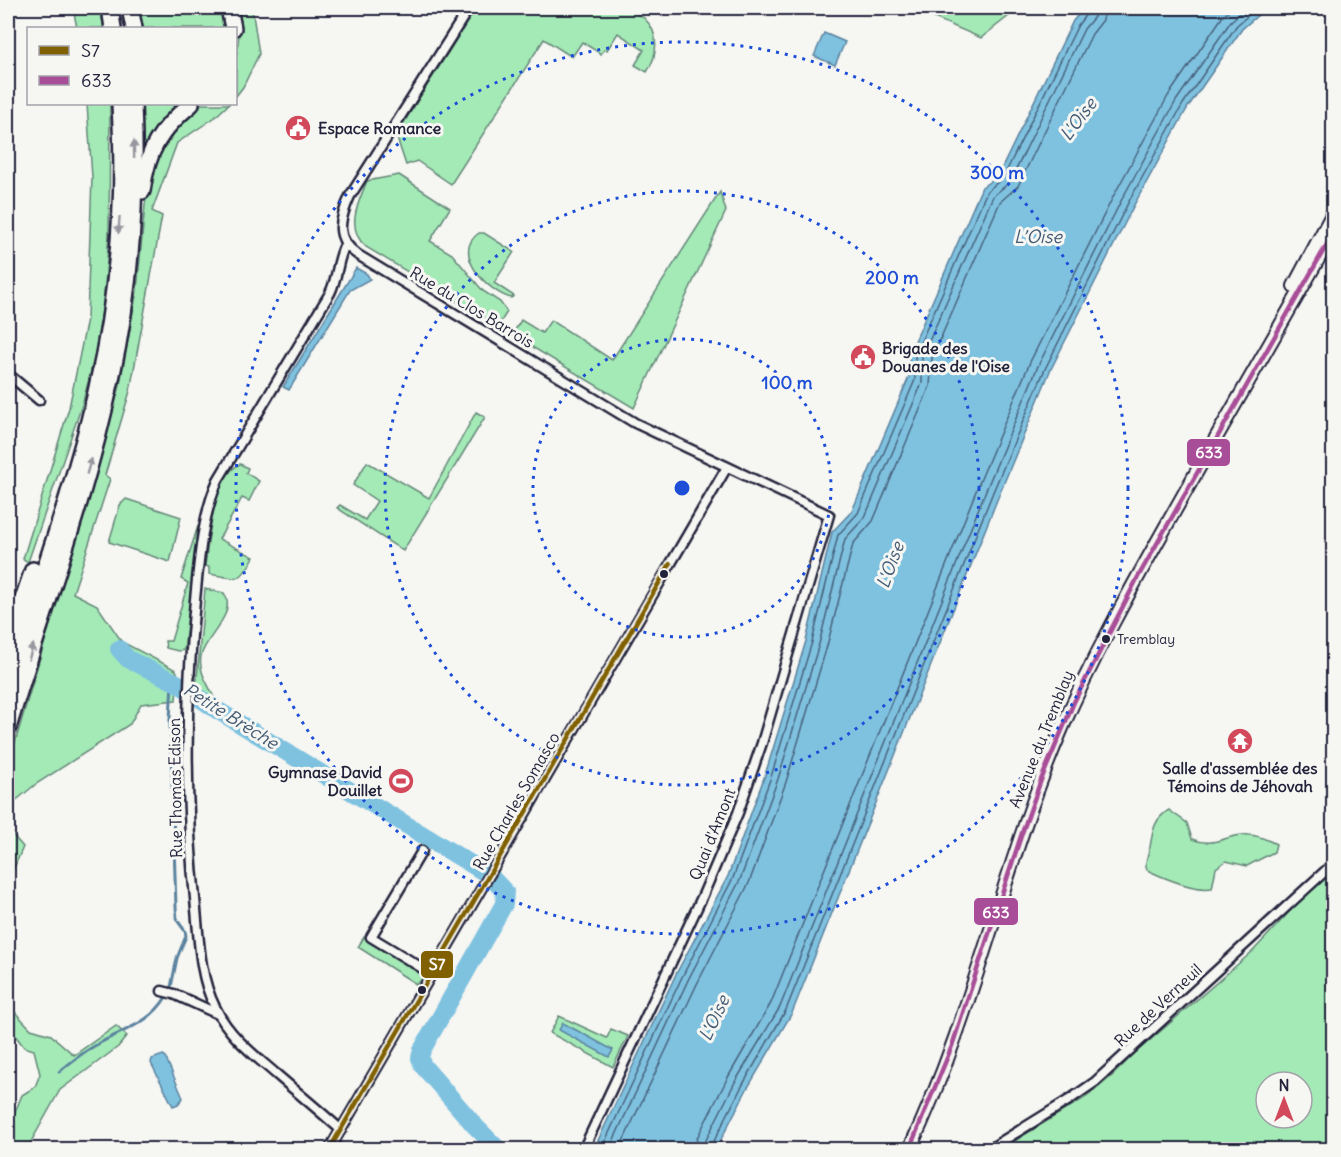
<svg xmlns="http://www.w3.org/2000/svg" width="1341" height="1157" font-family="Delius,sans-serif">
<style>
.green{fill:#a4eab6;stroke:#638678;stroke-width:1.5;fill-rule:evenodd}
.water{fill:#7fc2e0;stroke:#5a829e;stroke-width:1.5}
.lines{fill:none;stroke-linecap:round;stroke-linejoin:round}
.shore{stroke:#47627d;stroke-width:1.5}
.stream{stroke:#5a829e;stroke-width:3}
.river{stroke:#7fc2e0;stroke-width:18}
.street-casing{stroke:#22223b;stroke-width:13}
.secondary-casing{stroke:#22223b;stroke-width:16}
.highway-casing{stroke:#22223b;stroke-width:20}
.street{stroke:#f6f6f2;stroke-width:8}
.secondary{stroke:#f6f6f2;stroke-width:12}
.highway{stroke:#f6f6f2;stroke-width:15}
.bus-1-casing{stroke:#f6f6f2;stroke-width:9}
.bus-2-casing{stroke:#f6f6f2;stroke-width:9}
.bus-1{stroke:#806000;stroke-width:4.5}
.bus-2{stroke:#a84d97;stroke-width:4.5}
.oneway{fill:#9797a0}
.ring{fill:none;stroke:#1d4ed8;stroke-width:3;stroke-dasharray:3 6}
.bus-dot{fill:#22223b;stroke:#f6f6f2;stroke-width:2}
.labels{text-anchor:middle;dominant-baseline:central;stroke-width:6;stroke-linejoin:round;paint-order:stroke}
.bus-label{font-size:14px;fill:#22223b;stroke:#f6f6f2;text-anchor:start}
.poi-label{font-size:16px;font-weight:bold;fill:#22223b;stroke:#f6f6f2;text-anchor:start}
.street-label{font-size:16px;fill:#22223b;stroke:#f6f6f2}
.water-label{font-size:18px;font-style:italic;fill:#435a75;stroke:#f6f6f2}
.centre{fill:#1d4ed8;stroke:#f6f6f2;stroke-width:3}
.ring-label{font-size:18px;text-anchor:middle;font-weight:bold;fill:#1d4ed8;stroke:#f6f6f2;stroke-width:6;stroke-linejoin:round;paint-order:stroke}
.line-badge{stroke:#f6f6f2;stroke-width:2}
.badge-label{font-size:16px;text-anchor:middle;font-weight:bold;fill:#fff}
</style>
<rect width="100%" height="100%" fill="#f6f6f2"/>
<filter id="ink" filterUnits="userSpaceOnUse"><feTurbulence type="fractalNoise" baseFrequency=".0167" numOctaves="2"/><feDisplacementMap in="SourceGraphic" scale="12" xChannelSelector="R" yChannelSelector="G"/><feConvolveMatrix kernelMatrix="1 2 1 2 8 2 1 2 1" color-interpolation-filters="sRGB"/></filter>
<g filter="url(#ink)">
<g class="green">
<path d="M73,8H100L104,28H77Z"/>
<path d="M133,8H221L224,28H137Z"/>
<path d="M234,8H252L259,54L243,87L236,96V60L239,34Z"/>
<path d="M476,8H627C632,11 639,14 644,18C660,33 658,55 647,72L635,65L644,50L618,33L607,50L605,49L601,54L582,42L572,57L544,39L451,184L417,161L406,165L396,135Z"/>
<path d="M911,8H1019L981,38Z"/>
<path d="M87,104H110L109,235L104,296L96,353L82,405L28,562L23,559L69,408L87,319L92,177Z"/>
<path d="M138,104H185L142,157L140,156Z"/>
<path d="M201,104H229L214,118L177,143L152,211L162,216L130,391L105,475L110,479L73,593L97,605L122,642L176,670L178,675L176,700L141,704L130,724L36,784L8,807L9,763L119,389L137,290L145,205L151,172L159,154L175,132Z"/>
<path d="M399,175L450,208L430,241L452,254L483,291L500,302L507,312L498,326L366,247C345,228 358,203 367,181Z"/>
<path d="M720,192L726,211L634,408L512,335L521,320L542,333L551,320L612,360Z"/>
<path d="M479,233H484L514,252L494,283L514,296L511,298C488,292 450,253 479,233Z"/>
<path d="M476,412L485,417L403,551L337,508L340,505L365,520L377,501L353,485L367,462L429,498Z"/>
<path d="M240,464L248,468L246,473L259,481L249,501L242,498L219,539L254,557C239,585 238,578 209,574V567L205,566C209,539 212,477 240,464Z"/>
<path d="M126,499L181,517L170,562L109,542L120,505Z"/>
<path d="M198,526L184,650L178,651L166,648L165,641H171L188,583L181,579Z"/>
<path d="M205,589L224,593C238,613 205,637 201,656C198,674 210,685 215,701L196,689Z"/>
<path d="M1169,810L1187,823L1192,839C1215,849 1227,833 1249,835C1259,835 1267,840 1276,844L1274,852L1247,866L1226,861L1216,868L1212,888C1193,891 1164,878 1147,870C1144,861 1148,856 1150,847C1153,830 1154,819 1169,810Z"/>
<path d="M8,832H10L23,847L8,882Z"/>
<path d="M1333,865V1149L1000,1150L1088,1096L1112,1076L1133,1055L1253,951ZM1266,1082H1302V1118H1266Z"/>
<path d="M364,937L422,974V980L416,984L358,947Z"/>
<path d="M8,1005L31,1029L51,1035L74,1055L116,1026L127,1036L118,1047L60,1090L27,1149H8V1129L22,1095L35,1087L40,1074L34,1050L24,1047L8,1026Z"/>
<path d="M559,1016L607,1038L611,1029L628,1036L613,1067L550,1033Z"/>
</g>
<g class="water">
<path d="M1084,8H1266L1242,29L1188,107L1134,205L1050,371L999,495L792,1013L747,1089L716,1149H594L676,974L728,876L765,775L806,641L832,532L852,511L909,377V355L982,187L998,176L1073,21Z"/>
<path d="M824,33L845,42L835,65L814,56Z"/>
<path d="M356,268L367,274L370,279L350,290L289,390L283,387Z"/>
<path d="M563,1023L613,1050L609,1057L559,1030Z"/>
<path d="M163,1055L165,1056L183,1098L178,1104L173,1106L151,1063L152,1059Z"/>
</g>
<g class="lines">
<g class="shore">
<path d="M601,1150L682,977L733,878L771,777L812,642L838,535L858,513L915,380V355L987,191L1003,178L1078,25L1087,13L1088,8"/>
<path d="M609,1150L688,980L740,880L778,779L819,644L845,539L865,517L922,383V357L993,196L1010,182L1084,29L1094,17L1096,8"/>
<path d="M619,1150L697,984L749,883L786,782L827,646L853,544L873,521L930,386L932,358L1000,202L1018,186L1092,34L1103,20L1105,8"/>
<path d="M695,1150L697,1138L727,1079L771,1003L978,486L1030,362L1114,195L1168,96L1223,16L1232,8"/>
<path d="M704,1150L705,1142L735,1082L780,1007L986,490L1038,366L1122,199L1176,101L1231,21L1246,8"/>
<path d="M712,1150V1145L742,1086L786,1010L993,492L1045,369L1128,203L1183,104L1237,25L1257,8"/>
</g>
<g class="stream">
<path d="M171,987L177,958L186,936L185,931L177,920L176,907L170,720L172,681"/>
<path d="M59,1072C71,1062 84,1051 98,1044C124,1029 150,1024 166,997"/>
</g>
<path class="river" d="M119,649L128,659L179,684L217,710L489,875L505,892L504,904L422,1050L420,1058L423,1066L476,1127L499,1150"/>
<g class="street-casing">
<g id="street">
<path d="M469,8L350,196C339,221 334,238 358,255L635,423L829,515L762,743L738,813L703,895L583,1150"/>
<path d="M8,374L39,400"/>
<path d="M422,851L371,937L432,974"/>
<path d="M162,991L174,994L218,1014"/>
<path d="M341,1130C320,1111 298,1093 276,1074C253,1054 228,1035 215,1007C200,978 199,941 196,909C185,806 185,703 195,600C199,560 202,517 218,480L330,293C338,277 337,260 345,245"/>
<path d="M329,1150L727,467"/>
<path d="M988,1150L1069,1100L1095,1082L1334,863"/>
</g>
</g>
<g class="secondary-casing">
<g id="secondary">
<path d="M1294,286L1334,211"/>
<path d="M909,1150C974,1014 1003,865 1062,728C1092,659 1128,594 1165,528C1220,429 1278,331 1334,231"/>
</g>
</g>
<g class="highway-casing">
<g id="highway">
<path d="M110,8L113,28"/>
<path d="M130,8L134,28"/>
<path d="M229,8L233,28"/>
<path d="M142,191C147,150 160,130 191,104"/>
<path d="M8,642L33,570"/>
<path d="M8,684C37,589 72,494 95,397C117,302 126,202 120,104"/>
<path d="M8,728C42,612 86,498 111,379C131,289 137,196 133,104"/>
</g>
</g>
<use href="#street" class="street"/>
<use href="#secondary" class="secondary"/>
<use href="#highway" class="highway"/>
<g class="bus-1-casing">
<path id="bus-1" d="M329,1150L670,564"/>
</g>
<g class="bus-2-casing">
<path id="bus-2" d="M909,1150L952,1046L1022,833L1041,780L1074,702L1138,577L1334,232"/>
</g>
<use href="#bus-1" class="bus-1"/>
<use href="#bus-2" class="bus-2"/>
</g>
<defs><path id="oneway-solid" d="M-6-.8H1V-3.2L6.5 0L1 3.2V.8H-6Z" transform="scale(1.5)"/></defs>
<g class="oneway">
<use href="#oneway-solid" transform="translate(134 149) rotate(-91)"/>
<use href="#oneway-solid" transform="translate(119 225) rotate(94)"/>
<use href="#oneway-solid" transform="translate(89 466) rotate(-74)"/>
<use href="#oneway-solid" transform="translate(31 652) rotate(-73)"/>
</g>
</g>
<g class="ring">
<circle cx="682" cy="488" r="149"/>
<circle cx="682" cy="488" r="297"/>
<circle cx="682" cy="488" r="446"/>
</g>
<defs>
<g id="civic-disc" transform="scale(1.35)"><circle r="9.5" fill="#d1495b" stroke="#f6f6f2"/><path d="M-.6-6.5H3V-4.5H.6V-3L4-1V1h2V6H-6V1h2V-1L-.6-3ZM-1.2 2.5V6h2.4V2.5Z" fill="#fff"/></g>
<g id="temple-disc" transform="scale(1.35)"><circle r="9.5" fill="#d1495b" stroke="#f6f6f2"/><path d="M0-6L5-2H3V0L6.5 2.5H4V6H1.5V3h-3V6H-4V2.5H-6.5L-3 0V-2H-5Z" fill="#fff"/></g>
<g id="stadium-disc" transform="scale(1.35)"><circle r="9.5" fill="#d1495b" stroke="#f6f6f2"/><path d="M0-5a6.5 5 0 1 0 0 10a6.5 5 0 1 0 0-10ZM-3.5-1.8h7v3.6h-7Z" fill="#fff"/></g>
</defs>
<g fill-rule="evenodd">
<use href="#civic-disc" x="298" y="128"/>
<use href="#civic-disc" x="863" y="357"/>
<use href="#temple-disc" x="1240" y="741"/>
<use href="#stadium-disc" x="401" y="781"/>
</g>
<g class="bus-dot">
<circle cx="664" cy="574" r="5"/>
<circle cx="1106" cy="639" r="5"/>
<circle cx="422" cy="990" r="5"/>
</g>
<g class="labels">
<g class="bus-label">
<text x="1117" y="639">Tremblay</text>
</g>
<g class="poi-label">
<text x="318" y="128">Espace Romance</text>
<text x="882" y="348">Brigade des<tspan x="882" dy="18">Douanes de l'Oise</tspan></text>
<text x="1240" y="768" text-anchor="middle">Salle d'assemblée des<tspan x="1240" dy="18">Témoins de Jéhovah</tspan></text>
<text x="382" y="772" text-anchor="end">Gymnase David<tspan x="382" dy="18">Douillet</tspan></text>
</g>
<g class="street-label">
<text transform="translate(472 307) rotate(31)">Rue du Clos Barrois</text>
<text transform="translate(1041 739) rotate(-68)">Avenue du Tremblay</text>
<text transform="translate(175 788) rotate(-91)">Rue Thomas Edison</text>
<text transform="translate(516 801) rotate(-60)">Rue Charles Somasco</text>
<text transform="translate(712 834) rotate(-68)">Quai d'Amont</text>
<text transform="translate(1158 1005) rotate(-43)">Rue de Verneuil</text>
</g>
<g class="water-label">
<text transform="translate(1078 119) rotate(-53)">L'Oise</text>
<text x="1038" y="236">L’Oise</text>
<text transform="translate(890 565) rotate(-70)">L'Oise</text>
<text transform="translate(231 716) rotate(32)">Petite Brèche</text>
<text transform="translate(714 1018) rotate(-65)">L'Oise</text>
</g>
</g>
<circle cx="682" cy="488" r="9" class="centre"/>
<g class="ring-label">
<text x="997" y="179">300 m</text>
<text x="892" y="284">200 m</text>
<text x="787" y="389">100 m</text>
</g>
<g class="line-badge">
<rect x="1186" y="438" width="45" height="29" rx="6" fill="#a84d97"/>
<rect x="973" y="897" width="46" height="29" rx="6" fill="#a84d97"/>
<rect x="420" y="950" width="34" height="29" rx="6" fill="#806000"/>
</g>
<g class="badge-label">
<text x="1209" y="458">633</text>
<text x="996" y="918">633</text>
<text x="437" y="970">S7</text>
</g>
<rect width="1341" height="1157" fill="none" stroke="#f6f6f2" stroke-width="30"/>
<rect x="15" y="15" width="1311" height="1127" fill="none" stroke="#22223b" stroke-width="2" filter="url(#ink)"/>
<rect x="27" y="27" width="210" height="78" fill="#f6f6f2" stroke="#a1a1a9" stroke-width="1.5"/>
<rect x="39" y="46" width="30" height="9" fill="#806000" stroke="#a1a1a9" stroke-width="1.5"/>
<text x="81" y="57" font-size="18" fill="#22223b">S7</text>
<rect x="39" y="76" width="30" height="9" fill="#a84d97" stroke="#a1a1a9" stroke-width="1.5"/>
<text x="81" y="87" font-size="18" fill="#22223b">633</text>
<g transform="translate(1284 1100)"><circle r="28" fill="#f6f6f2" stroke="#a1a1a9" stroke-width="1.5"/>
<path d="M0-4.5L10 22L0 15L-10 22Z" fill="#d1495b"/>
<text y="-9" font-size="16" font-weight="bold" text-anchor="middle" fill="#22223b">N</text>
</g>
</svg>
